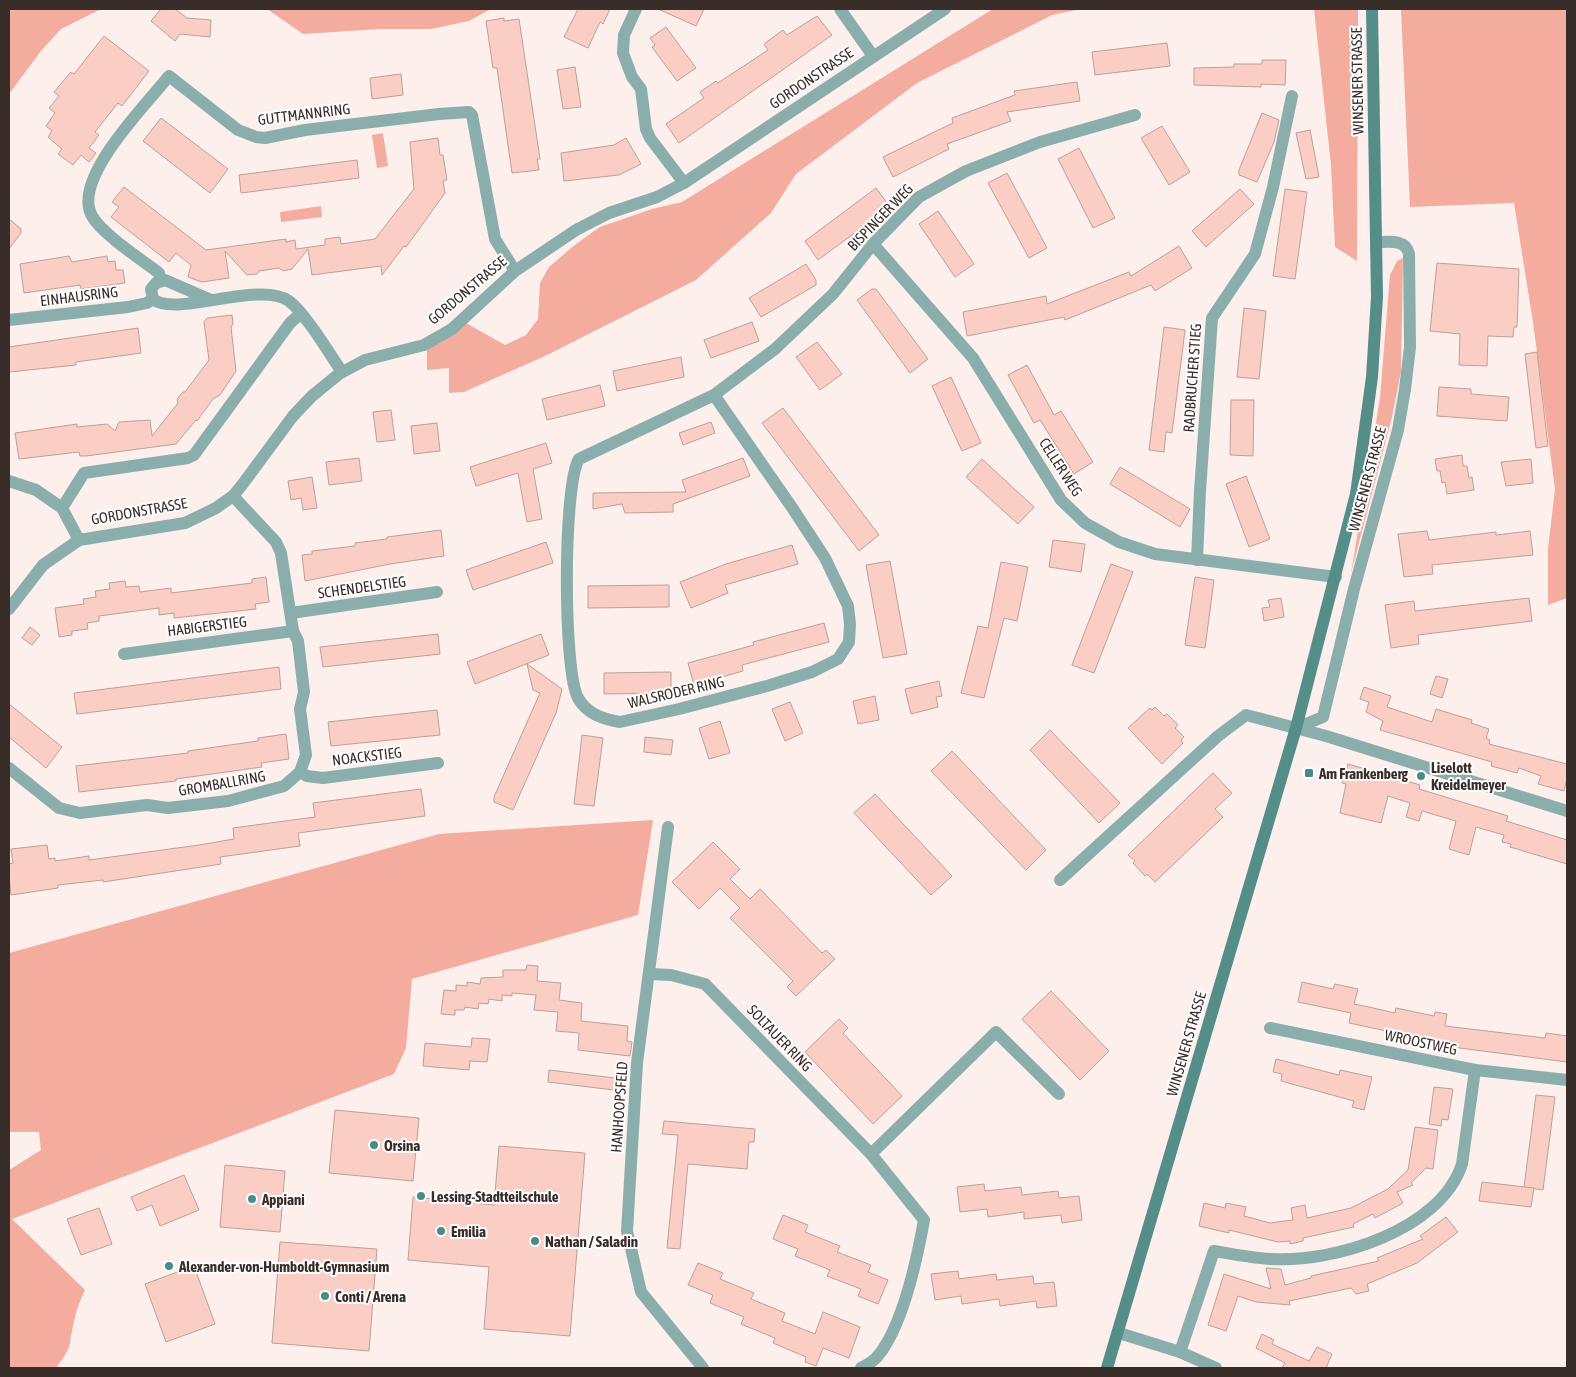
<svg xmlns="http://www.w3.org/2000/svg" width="1576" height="1377" font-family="'Asap Condensed',sans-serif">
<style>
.green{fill:#f3ac9e}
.building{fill:#facec4;stroke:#bf9f98}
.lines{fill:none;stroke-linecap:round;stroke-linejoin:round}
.street{stroke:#8aaeab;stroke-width:12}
.secondary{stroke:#558d89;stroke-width:12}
.poi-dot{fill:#468d89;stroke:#fff;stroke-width:2}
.labels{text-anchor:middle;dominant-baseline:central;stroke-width:4;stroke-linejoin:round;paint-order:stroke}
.street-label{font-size:15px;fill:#392d2a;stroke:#fff}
.poi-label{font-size:15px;font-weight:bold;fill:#392d2a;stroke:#fff;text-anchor:start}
</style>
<rect width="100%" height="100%" fill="#fdefec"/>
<g class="green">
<path d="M9,9H101L61,29L41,51L9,94Z"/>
<path d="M267,9H491L469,21L431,29H380L303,34Z"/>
<path d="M993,9H1081L1052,15L917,83L796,174L771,213L696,280L543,357L464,392L449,393V368L427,370V350L466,323L505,345L526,335L538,319L540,283L549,267L576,244L600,227L652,209L682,202Z"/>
<path d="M1314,9H1358L1357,261L1335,247L1331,165Z"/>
<path d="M1401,9H1567V598L1548,605V549L1555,489L1533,322L1514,203L1410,207Z"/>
<path d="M383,133L388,166L377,168L372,135Z"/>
<path d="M321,206L322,217L281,222L280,212Z"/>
<path d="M1403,258L1401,371L1392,417L1351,573L1380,398L1390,275L1397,261Z"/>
<path d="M653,820L638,915L412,979L406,1048L394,1074L12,1219L85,1290C76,1309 73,1323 70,1343C69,1351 61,1361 56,1368H9V1170L41,1150L39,1132H9V953L439,834Z"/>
</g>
<g class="building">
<path d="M161,9H175L187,18L211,20L210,37L180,34L175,41L151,21Z"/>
<path d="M578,9H610L603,24L600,22L588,48L564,37Z"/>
<path d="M658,9H704L696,26Z"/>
<path d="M817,16L832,35L679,143L666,124L704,98L700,92L716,81L718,83L768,50L764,44L783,30L787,35Z"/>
<path d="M504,18V21L519,19L540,159H537L539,170L512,173L497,68H493L486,21Z"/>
<path d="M666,27L696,68L677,81L652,47L655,45L650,38Z"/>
<path d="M104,36L149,71L122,106L118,103L95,132L99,135L89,148L96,153L89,162L81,155L73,165L58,154L62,149L48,137L52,131L46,126L55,113L49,108L59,96L54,92L71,72L74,74Z"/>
<path d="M1167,43L1170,66L1095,75L1092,52Z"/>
<path d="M1262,60H1286L1285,85L1261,84V87L1194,85V68L1234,67V64H1262Z"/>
<path d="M575,67L581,107L563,109L557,70Z"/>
<path d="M401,74L403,95L372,99L370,78Z"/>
<path d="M1077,82L1080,101L1007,112L1011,121L947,144L949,149L893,177L883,157L953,123L952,118L1015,95L1014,91Z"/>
<path d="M1262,113L1279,120L1274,142L1257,182L1239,175V170Z"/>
<path d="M161,118L228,169L210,193L143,141Z"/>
<path d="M1162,126L1190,172L1169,185L1141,138Z"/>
<path d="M1310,130L1319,177L1306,179L1296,133Z"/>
<path d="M438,138L440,155H443L447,180L443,181L445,193L414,236L406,247L404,246L382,275L381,266L312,275L308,249L292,269L283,271L279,268L259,271L257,274L247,275L225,251L229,278L202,282L188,277L191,265L176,253L169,262L111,217L119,207L112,202L124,187L206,250L286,239V242L295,240L296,249L325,245V239L340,237L341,244L375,239L414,189L410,142Z"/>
<path d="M626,138L641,164L619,175L564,181L561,153L614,145Z"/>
<path d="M1079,148L1115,218L1093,228L1058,159Z"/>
<path d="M357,160L359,178L241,193L239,175Z"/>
<path d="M1007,173L1047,248L1029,258L988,183Z"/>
<path d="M876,188L890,207L818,260L805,241Z"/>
<path d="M1240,189L1254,204L1206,247L1192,231Z"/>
<path d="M1285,189L1307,192L1295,279L1273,276Z"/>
<path d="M938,211L974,264L955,277L919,224Z"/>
<path d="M9,219L21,229V233L9,249Z"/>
<path d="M1179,246L1192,268L1155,291L1151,285L1065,320L1064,317L967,336L963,312L1046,296L1047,304L1129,272L1131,276Z"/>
<path d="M69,256L72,262L107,256L108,262L115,261L116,270H123L125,283L81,289L80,285L24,293L20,264Z"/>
<path d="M1437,263L1519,269L1517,327H1514L1513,337L1488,336L1487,366L1459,365L1460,334L1430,331Z"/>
<path d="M806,264L816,280V285L761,317L749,298Z"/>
<path d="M872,289H876L928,359L910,373L857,300Z"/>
<path d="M1244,308L1266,311L1259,379L1237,377Z"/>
<path d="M232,315L233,324L231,327L236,371L220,395L213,399L197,421L196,420L176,444L86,456H80L79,452L19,459L15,433L77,424V427L107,424L115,431L119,422L150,420L152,436L178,403L177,399L183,392H185L209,360L204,322L207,318Z"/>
<path d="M752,322L759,341L711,358L704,340Z"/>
<path d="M1164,327L1185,330L1172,433L1166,432L1164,452L1149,450Z"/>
<path d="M138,328L141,353L76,362V365L9,372V347Z"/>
<path d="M817,342L842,374L820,390L796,357Z"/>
<path d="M1537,352L1548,446L1536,448L1525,354Z"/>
<path d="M681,357L684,377L617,391L613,371Z"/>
<path d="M1027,365L1054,415L1061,411L1093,462L1074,474L1040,420L1034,423L1008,375Z"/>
<path d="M951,377L981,443L962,451L932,386Z"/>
<path d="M600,385L605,406L547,420L542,399Z"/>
<path d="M1439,387L1471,389V394L1509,397L1507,421L1437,416Z"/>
<path d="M1231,400H1254L1253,456L1230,455Z"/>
<path d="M783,408L879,535L859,551L762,423Z"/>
<path d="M391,410L395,440L377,442L373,412Z"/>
<path d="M711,422L715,433L683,445L679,433Z"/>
<path d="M437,423L440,451L414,454L411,426Z"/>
<path d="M546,443L552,463L533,469L542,519L527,522L518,473L476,486L470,467Z"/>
<path d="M1462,455L1463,466H1467L1469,478L1472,477L1474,490L1447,494L1445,482L1442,483L1440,471H1437L1435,459Z"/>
<path d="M359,458L362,481L329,485L326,462Z"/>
<path d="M743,458L750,476L673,504V512L625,513L622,504L593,509V493L686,492L682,480Z"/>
<path d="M982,459L1034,507L1018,524L966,477Z"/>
<path d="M1531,459L1533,483L1506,486L1501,462Z"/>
<path d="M1120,467L1190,509L1180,527L1110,484Z"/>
<path d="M1246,476L1270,539L1249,547L1226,484Z"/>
<path d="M312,477L317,508L303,510L301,498L291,500L288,481Z"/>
<path d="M441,530L444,556L390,564L305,581L302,555L312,554V551L355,546V543L387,539V537Z"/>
<path d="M1427,531L1429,540L1496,532V535L1530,531L1533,555L1432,565L1433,574L1404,577L1398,534Z"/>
<path d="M1053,540L1085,544L1081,572L1049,567Z"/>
<path d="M546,542L553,563L473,590L466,570Z"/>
<path d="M792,545L798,564L725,585L728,593L691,608L680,582L726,564Z"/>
<path d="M890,561L907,654L883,658L866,565Z"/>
<path d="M1001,562L1028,567L1017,621L1004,618L984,698L961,693L978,626L988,628Z"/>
<path d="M1111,564L1133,572L1094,673L1072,665Z"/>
<path d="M266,577L269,602L255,604L256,609L174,618V613L159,615V608L99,616V621L87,623L88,629L72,631V635L59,637L55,608L84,604L83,599L96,597L95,591L110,589L109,583L125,581L126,587L139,586L140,592L171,588V593L252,583V579Z"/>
<path d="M1195,577L1214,580L1205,648L1185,645Z"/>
<path d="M669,585V607L588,608V586Z"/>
<path d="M1281,598L1284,617L1264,621L1262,608L1270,607L1268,600Z"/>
<path d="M1529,598L1532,621L1418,635L1419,644L1391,648L1385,605L1414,601L1415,611Z"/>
<path d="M824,623L829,642L742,665L743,671L694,685L688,663L754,645L753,642Z"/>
<path d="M30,627L40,635L32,645L22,638Z"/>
<path d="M438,634L440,654L323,667L320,647Z"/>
<path d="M541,634L549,655L475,684L467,662Z"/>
<path d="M527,664L562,689L556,713L513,810L494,802V797L540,693L533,690Z"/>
<path d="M279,667L281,689L77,714L74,693Z"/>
<path d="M671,672V693L604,694V673Z"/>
<path d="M1436,676L1448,679L1442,698L1430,694Z"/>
<path d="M939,681L942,696L936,697L938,707L911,714L905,689Z"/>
<path d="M1364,687L1391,696L1387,707L1432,722L1436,709L1472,720L1471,723L1489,729L1486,738L1490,740L1489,744L1567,764V779L1564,791L1538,784L1541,776L1519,768L1517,773L1491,766L1492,762L1380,730L1383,721L1366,712L1369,702L1360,699Z"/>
<path d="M875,696L879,720L858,724L853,701Z"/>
<path d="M790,702L803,733L785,741L772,709Z"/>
<path d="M9,704L62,747L46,768L9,737Z"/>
<path d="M1155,707L1164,716L1167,714L1178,725L1175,728L1184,737L1181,740L1183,743L1162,764L1128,728L1150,708L1152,710Z"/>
<path d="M437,710L440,735L331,746L328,722Z"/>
<path d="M720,721L730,753L709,759L699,728Z"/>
<path d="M1050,730L1120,803L1099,823L1030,750Z"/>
<path d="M286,734L289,759L261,763L262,767L176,779V781L79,792L76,766L188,753V751L258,741V738Z"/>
<path d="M582,735L603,738L594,806L574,804Z"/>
<path d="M645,737L673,740L671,755L644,752Z"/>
<path d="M952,751L1046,850L1026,870L931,771Z"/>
<path d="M1348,764L1420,785L1419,789L1508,816L1506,821L1567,840V864L1510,847L1511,844L1502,842L1504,835L1476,827L1469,855L1449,849L1456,821L1422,811L1419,821L1406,817L1410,803L1388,796L1381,823L1340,813L1346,784L1342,783Z"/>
<path d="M1213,773L1232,793L1215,809L1223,817L1155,882L1147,874L1145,876L1133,863L1135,861L1128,855Z"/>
<path d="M421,789L425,816L298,833L300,846L220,857L221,864L103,882V880L58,885V888L11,895L9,876V864L13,863L11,849L47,845L49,859L55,858V861L89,856V860L199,845L234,839L233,828L315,817L313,803Z"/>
<path d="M875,794L952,876L931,895L854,813Z"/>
<path d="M713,842L740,869L730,879L750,899L760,889L822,953L826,950L835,959L796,996L787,987L793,981L730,918L740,908L720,888L699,909L672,882Z"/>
<path d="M527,965L538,966L537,981L561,983L559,1000L582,1003L581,1021L628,1026L627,1041L632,1042L630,1056L578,1050L579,1033L556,1031L558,1012L534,1010L536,995L512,993V996L502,995V1001L489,999L488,1004L479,1003L478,1009L465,1007L464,1010H455V1015L441,1014L444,990L456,991V985L467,986V982L480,984L481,978L503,977V970H526Z"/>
<path d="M1302,982L1333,989L1335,984L1358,989L1354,1004L1369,1007L1395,1013L1396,1008L1434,1016L1435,1012L1447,1014L1445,1026L1545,1038L1546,1033L1567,1036V1062L1452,1047V1045L1349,1023L1351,1013L1298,1002Z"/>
<path d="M1051,991L1109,1051L1080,1080L1022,1019Z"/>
<path d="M839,1019L848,1028L843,1033L902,1096L873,1124L805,1052Z"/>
<path d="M472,1038L490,1039L487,1062L470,1061L469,1070L423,1066L425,1043L471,1047Z"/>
<path d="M1276,1059L1339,1075L1340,1070L1372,1077L1364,1110L1352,1107L1354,1101L1281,1081L1282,1074L1273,1072Z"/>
<path d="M549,1070L623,1079L622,1091L548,1082Z"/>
<path d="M1434,1087L1453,1089L1448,1120L1442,1119L1441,1126L1429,1124Z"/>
<path d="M1536,1095L1555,1097L1543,1190L1524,1187Z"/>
<path d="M335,1110L419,1118L413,1181L329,1173Z"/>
<path d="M664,1121L755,1129L754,1142H749L747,1169L688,1164L680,1249L667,1248L678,1135L662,1134Z"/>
<path d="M1415,1127L1438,1130L1433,1169L1426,1168L1411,1183L1413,1185L1397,1192L1403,1203L1375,1218L1373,1214L1353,1224L1354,1227L1303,1238V1241L1290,1244V1241L1278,1242L1229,1230V1233L1199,1226L1204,1203L1225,1208L1226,1203L1246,1207L1244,1216L1270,1223L1293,1220L1291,1208L1305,1205L1307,1218L1351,1208L1388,1189L1408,1170Z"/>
<path d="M499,1146L585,1153L570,1336L484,1329L489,1267L408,1260L413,1197L494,1205Z"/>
<path d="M225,1165L285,1171L280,1232L220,1227Z"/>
<path d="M184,1175L199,1210L160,1226L152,1205L137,1211L131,1197Z"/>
<path d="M1482,1182L1534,1188L1531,1207L1479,1201Z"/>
<path d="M984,1184L985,1191L1021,1187L1022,1195L1058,1191L1059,1198L1079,1196L1082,1220L1062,1223L1061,1215L1024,1219V1212L988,1217L987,1209L960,1212L957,1187Z"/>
<path d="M99,1208L112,1244L81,1255L67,1219Z"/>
<path d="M783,1215L808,1225L805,1232L840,1246L837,1252L871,1265L868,1272L888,1280L878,1304L858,1296L861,1289L827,1276L830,1270L795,1256L798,1249L773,1239Z"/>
<path d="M1446,1217L1458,1232L1417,1263L1367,1284L1369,1291L1356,1294L1351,1288L1289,1301L1290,1305L1256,1302L1238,1296L1226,1331L1208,1325L1224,1274L1271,1289L1266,1268L1281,1269L1285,1285L1311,1278V1276L1379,1261L1377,1258L1423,1239L1420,1236Z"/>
<path d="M280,1242L377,1249L369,1351L272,1343Z"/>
<path d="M698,1263L723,1273L720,1279L754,1293L751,1299L785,1313L782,1321L815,1334L823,1312L860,1327L849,1358L823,1348L816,1366L805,1362L806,1357L773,1343L775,1338L741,1324L744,1317L710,1303L713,1295L688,1285Z"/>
<path d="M194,1266L215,1324L166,1342L145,1284Z"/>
<path d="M958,1271L959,1279L996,1274L997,1280L1033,1276L1034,1284L1054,1282L1057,1306L1037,1308L1036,1301L1000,1306L999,1299L962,1304L961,1296L935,1300L931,1274Z"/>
<path d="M1262,1334L1274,1340L1272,1344L1309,1361L1317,1347L1332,1354L1326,1368H1282L1285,1363L1256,1348Z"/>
</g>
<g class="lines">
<g class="street">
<path d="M636,9L624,35L623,53L632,77L641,89L646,129L650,138L684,183"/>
<path d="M840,9L873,56"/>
<path d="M873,244L973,358L1061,500L1085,523L1119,542L1155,554L1336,577"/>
<path d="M161,281L159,273C142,260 102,234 92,216C71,179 146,105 169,76L238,130L256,137L265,138L305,130L439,114L469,112L472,115L495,239L515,271"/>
<path d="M211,300L165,280L156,283L151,289L153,299C175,318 260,280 289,301C306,314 329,353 342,372"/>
<path d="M9,320L128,307L147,303L153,299"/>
<path d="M714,395L793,509L825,558L848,606L850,624L849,642L838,659L812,672L767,686L679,709L620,722C603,719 587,714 578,698C563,671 563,484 579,459L714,395L775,349L833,294L873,244L919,197L966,171L1040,142L1135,115"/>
<path d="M9,481L36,490L62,508L79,540"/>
<path d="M62,508L84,473L188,458L194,455L290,323L300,314"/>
<path d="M1197,560L1200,491L1212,318L1255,254L1273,187L1292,96"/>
<path d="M9,609L43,565L79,540L185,523L216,508L233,496L242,485L293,416L312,396L339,374L365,360L424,345L452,329L515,271L576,230L609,213L657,197L684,183L945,9"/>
<path d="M291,613L437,592"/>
<path d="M124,654L293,631"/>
<path d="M1296,728L1323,717L1354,589L1398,430L1405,389L1410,347L1409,254C1406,239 1389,242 1377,242"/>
<path d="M9,768L59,808L80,813L147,805L168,808L228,801L284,786L300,772L306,755L300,709L304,692L298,641L293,631L281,553L276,542L233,496"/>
<path d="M300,772L307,776L323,778L438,763"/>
<path d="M668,827L637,1063L627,1231L641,1292L703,1368"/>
<path d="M1060,880L1218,736L1246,715L1326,736L1567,811"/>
<path d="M650,974L671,975L705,984L871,1154L924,1220C917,1259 903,1327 877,1357C873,1362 866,1365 861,1368"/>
<path d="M1270,1028L1475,1070L1567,1080"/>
<path d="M871,1154L996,1032L1059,1094"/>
<path d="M1119,1333L1180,1352L1216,1368"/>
<path d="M1180,1352L1214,1251C1233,1254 1252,1258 1271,1259C1334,1263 1441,1230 1462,1164L1475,1070"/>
</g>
<path class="secondary" d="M1107,1368L1296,728L1356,494L1372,377L1377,297L1372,9"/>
</g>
<g class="poi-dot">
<rect x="1304" y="768" width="10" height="10" rx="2.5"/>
<circle cx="1421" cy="776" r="5"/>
<circle cx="374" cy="1145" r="5"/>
<circle cx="421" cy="1196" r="5"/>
<circle cx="252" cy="1199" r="5"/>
<circle cx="441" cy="1231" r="5"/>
<circle cx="535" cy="1241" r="5"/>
<circle cx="169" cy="1266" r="5"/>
<circle cx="325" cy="1296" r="5"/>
</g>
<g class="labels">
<g class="street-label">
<text transform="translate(811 78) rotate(-34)">GORDONSTRASSE</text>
<text transform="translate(1357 81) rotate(-91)">WINSENER STRASSE</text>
<text transform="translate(304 114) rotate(-7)">GUTTMANNRING</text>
<text transform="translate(880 217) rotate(-46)">BISPINGER WEG</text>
<text transform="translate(467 290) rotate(-40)">GORDONSTRASSE</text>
<text transform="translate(79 296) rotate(-7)">EINHAUSRING</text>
<text transform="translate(1192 378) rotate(-86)">RADBRUCHER STIEG</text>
<text transform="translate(1061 467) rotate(57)">CELLER WEG</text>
<text transform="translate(1367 479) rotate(-75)">WINSENER STRASSE</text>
<text transform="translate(139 511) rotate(-10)">GORDONSTRASSE</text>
<text transform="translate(362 587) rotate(-8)">SCHENDELSTIEG</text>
<text transform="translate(207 626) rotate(-7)">HABIGERSTIEG</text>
<text transform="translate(676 692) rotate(-13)">WALSRODER RING</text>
<text transform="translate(367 756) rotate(-7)">NOACKSTIEG</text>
<text transform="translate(222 783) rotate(-10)">GROMBALLRING</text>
<text transform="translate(780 1038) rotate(46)">SOLTAUER RING</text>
<text transform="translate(1421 1042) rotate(12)">WROOSTWEG</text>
<text transform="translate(1186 1044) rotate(-74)">WINSENER STRASSE</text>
<text transform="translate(619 1107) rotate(-86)">HANHOOPSFELD</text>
</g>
<g class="poi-label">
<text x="1431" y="767">Liselott<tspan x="1431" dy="17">Kreidelmeyer</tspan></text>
<text x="1319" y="773">Am Frankenberg</text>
<text x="384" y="1145">Orsina</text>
<text x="431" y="1196">Lessing-Stadtteilschule</text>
<text x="262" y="1199">Appiani</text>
<text x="451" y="1231">Emilia</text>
<text x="545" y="1241">Nathan / Saladin</text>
<text x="179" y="1266">Alexander-von-Humboldt-Gymnasium</text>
<text x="335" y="1296">Conti / Arena</text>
</g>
</g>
<rect width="1576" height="1377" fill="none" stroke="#392d2a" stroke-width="20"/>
</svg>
